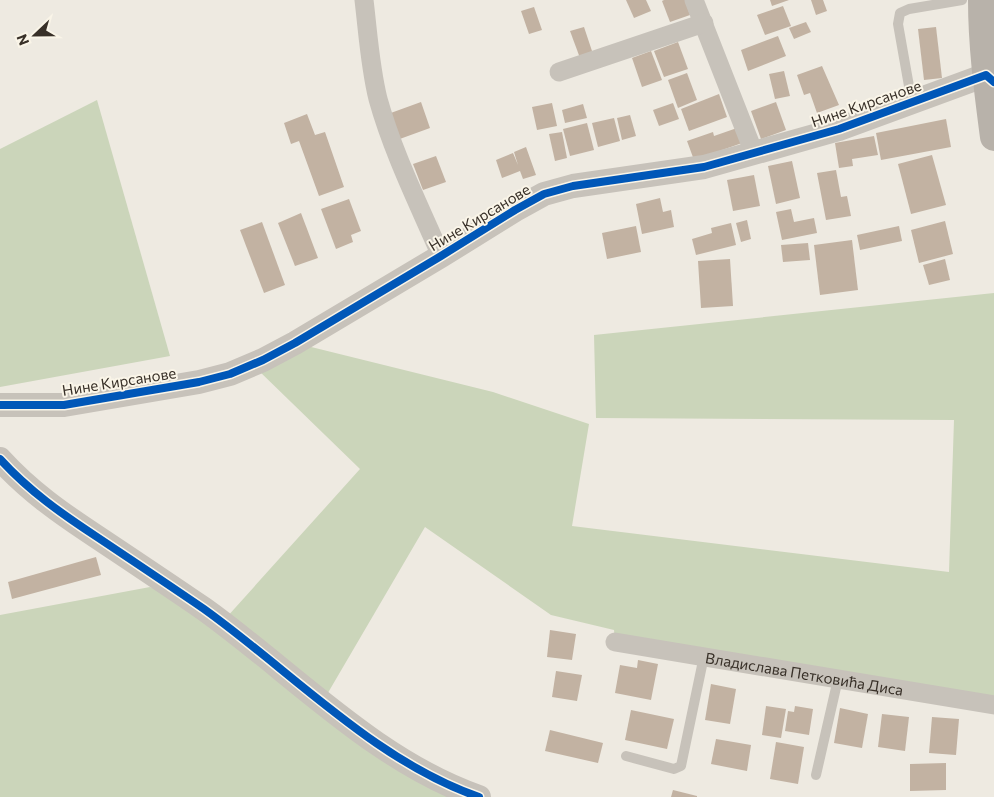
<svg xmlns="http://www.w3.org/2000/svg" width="994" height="797" font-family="Commissioner,sans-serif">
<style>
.green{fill:#cbd5ba}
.building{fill:#c2b2a2}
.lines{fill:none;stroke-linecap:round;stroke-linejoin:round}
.service{stroke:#c7c2ba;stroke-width:10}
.minor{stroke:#c7c2ba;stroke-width:19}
.tertiary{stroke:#c7c2ba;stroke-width:24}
.secondary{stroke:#b8b2aa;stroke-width:28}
.cycleway-casing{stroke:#faf5e8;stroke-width:11}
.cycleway{stroke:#0057b8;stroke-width:8}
.labels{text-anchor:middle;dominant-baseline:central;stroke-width:4;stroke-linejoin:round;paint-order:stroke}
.street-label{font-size:15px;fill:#383028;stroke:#faf5e8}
</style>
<rect width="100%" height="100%" fill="#eeeae1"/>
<g class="green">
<path d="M97,100L170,356L0,387V149Z"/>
<path d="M994,293V705L615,642L614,630L551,615L425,527L322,703L478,797H0V615L150,587L226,618L360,469L257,369L295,343L493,392L589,424L572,526L949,572L954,420L596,418L594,335Z"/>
</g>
<g class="building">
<path d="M626,0H646L651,11L634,18Z"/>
<path d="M664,0H685L690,15L670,22L662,1Z"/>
<path d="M770,0H789L772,6Z"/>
<path d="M811,0H823L827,11L816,15Z"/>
<path d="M783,6L791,26L765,35L757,15Z"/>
<path d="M534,7L542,30L529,34L521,11Z"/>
<path d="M806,22L811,32L794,39L789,28Z"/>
<path d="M584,27L593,54L580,58L570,31Z"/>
<path d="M936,27L942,78L924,80L918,29Z"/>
<path d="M778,36L786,56L748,71L741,50Z"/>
<path d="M678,42L688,69L664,77L654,51Z"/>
<path d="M651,51L662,80L642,87L632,58Z"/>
<path d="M822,66L839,105L817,113L810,93L804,95L797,75Z"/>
<path d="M784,71L790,96L775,99L769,74Z"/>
<path d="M687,73L697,100L678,108L668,80Z"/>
<path d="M719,94L727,117L689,131L681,109Z"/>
<path d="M421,102L430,128L397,140L388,114Z"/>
<path d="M776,102L786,130L761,139L751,111Z"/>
<path d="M552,103L557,126L537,130L532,107Z"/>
<path d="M673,103L679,119L659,126L653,110Z"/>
<path d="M583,104L587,118L565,123L562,110Z"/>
<path d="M307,114L315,135L325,132L344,187L319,196L299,141L291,144L284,123Z"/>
<path d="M630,115L636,136L622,140L617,118Z"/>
<path d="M614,118L620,141L598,147L592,123Z"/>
<path d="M946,119L951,147L881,160L876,133Z"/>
<path d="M587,123L594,150L570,156L563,129Z"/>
<path d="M737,128L742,143L694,160L687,141L713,132L714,136Z"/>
<path d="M562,132L567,158L555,161L549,134Z"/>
<path d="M874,136L878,155L852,159L853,166L839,168L835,143Z"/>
<path d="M526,147L536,175L523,179L520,171L502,178L496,160L513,153L518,165L514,152Z"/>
<path d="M932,155L946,205L911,214L898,164Z"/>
<path d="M436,156L446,182L423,190L413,164Z"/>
<path d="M792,161L800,198L776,204L768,166Z"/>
<path d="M836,170L841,197L847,196L851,216L826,220L817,173Z"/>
<path d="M754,175L760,206L733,211L727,180Z"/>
<path d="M660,198L663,212L671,210L674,227L642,234L636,204Z"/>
<path d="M349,199L361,231L351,235L353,242L336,249L321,209Z"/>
<path d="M791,209L794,222L814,218L817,233L782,240L776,212Z"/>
<path d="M301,213L318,258L295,266L278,223Z"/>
<path d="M747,220L751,239L741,242L736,223Z"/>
<path d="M945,221L953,254L919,263L911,230Z"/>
<path d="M262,222L285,285L264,293L240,230Z"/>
<path d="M731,223L736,245L696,255L692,239L712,233L711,228Z"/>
<path d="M636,226L641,252L607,259L602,233Z"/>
<path d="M899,226L902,241L860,250L857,235Z"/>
<path d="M852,240L858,290L820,295L814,245Z"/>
<path d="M808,243L810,260L783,262L781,245Z"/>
<path d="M730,259L733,306L701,308L698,261Z"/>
<path d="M945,259L950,280L929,285L923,265Z"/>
<path d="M96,557L101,575L12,599L8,582Z"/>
<path d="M550,630L576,634L572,660L547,657Z"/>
<path d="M638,660L658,664L651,700L615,693L620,665L637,668Z"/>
<path d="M556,671L582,675L577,701L552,697Z"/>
<path d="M711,684L736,689L730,724L705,720Z"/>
<path d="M766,706L786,709L781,738L762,735Z"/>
<path d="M795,706L813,709L809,735L785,731L788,711L794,712Z"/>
<path d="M840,708L868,714L862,748L834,743Z"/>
<path d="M631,710L674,719L667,749L625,740Z"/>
<path d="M882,714L909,717L905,751L878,747Z"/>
<path d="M932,717L959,719L956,755L929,753Z"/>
<path d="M550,730L603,743L598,763L545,751Z"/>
<path d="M716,739L751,745L747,771L711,764Z"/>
<path d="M776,742L804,747L798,784L770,779Z"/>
<path d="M946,763V790L910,791V764Z"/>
<path d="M673,790L697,796V797H671Z"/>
</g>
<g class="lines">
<g class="service">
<path d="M912,103L898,24L900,13L909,9L962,0"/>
<path d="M626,756L674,769L681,766L704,656"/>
<path d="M816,775L838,679"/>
</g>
<g class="minor">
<path d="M364,0C368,33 370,67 378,99C393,153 419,205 441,256"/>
<path d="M694,0L754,153"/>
<path d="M559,72L704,23"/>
<path id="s1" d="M615,642L994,705"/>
</g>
<g class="tertiary">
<path d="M0,405H64L199,382L230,374L263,360L295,343L441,256L515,210L544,194L573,186L704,167L839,129L986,75"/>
<path d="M0,459C29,491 62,514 97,537C133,561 169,585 204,609C292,672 375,761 479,797"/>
</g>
<path class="secondary" d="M982,0C982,46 988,91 994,137"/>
<g class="cycleway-casing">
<g id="cycleway">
<path d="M0,405H64L199,382L230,374L263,360L295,343L441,256L515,210L544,194L573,186L704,167L839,129L986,75L994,82"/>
<path d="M0,459C29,491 62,514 97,537C133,561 169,585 204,609C292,672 375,761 479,797"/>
</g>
</g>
<use href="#cycleway" class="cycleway"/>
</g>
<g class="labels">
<g class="street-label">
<text transform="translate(866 103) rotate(-19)">Нине Кирсанове</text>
<text transform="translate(479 217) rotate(-31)">Нине Кирсанове</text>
<text transform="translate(119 381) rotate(-9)">Нине Кирсанове</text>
<text stroke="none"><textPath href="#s1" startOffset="192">Владислава Петковића Диса</textPath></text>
</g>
</g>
<g transform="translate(35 35) rotate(248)" stroke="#faf5e8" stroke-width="4" paint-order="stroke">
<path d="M0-4L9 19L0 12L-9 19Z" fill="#383028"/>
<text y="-8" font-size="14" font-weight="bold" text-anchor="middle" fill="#383028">N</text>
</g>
</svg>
